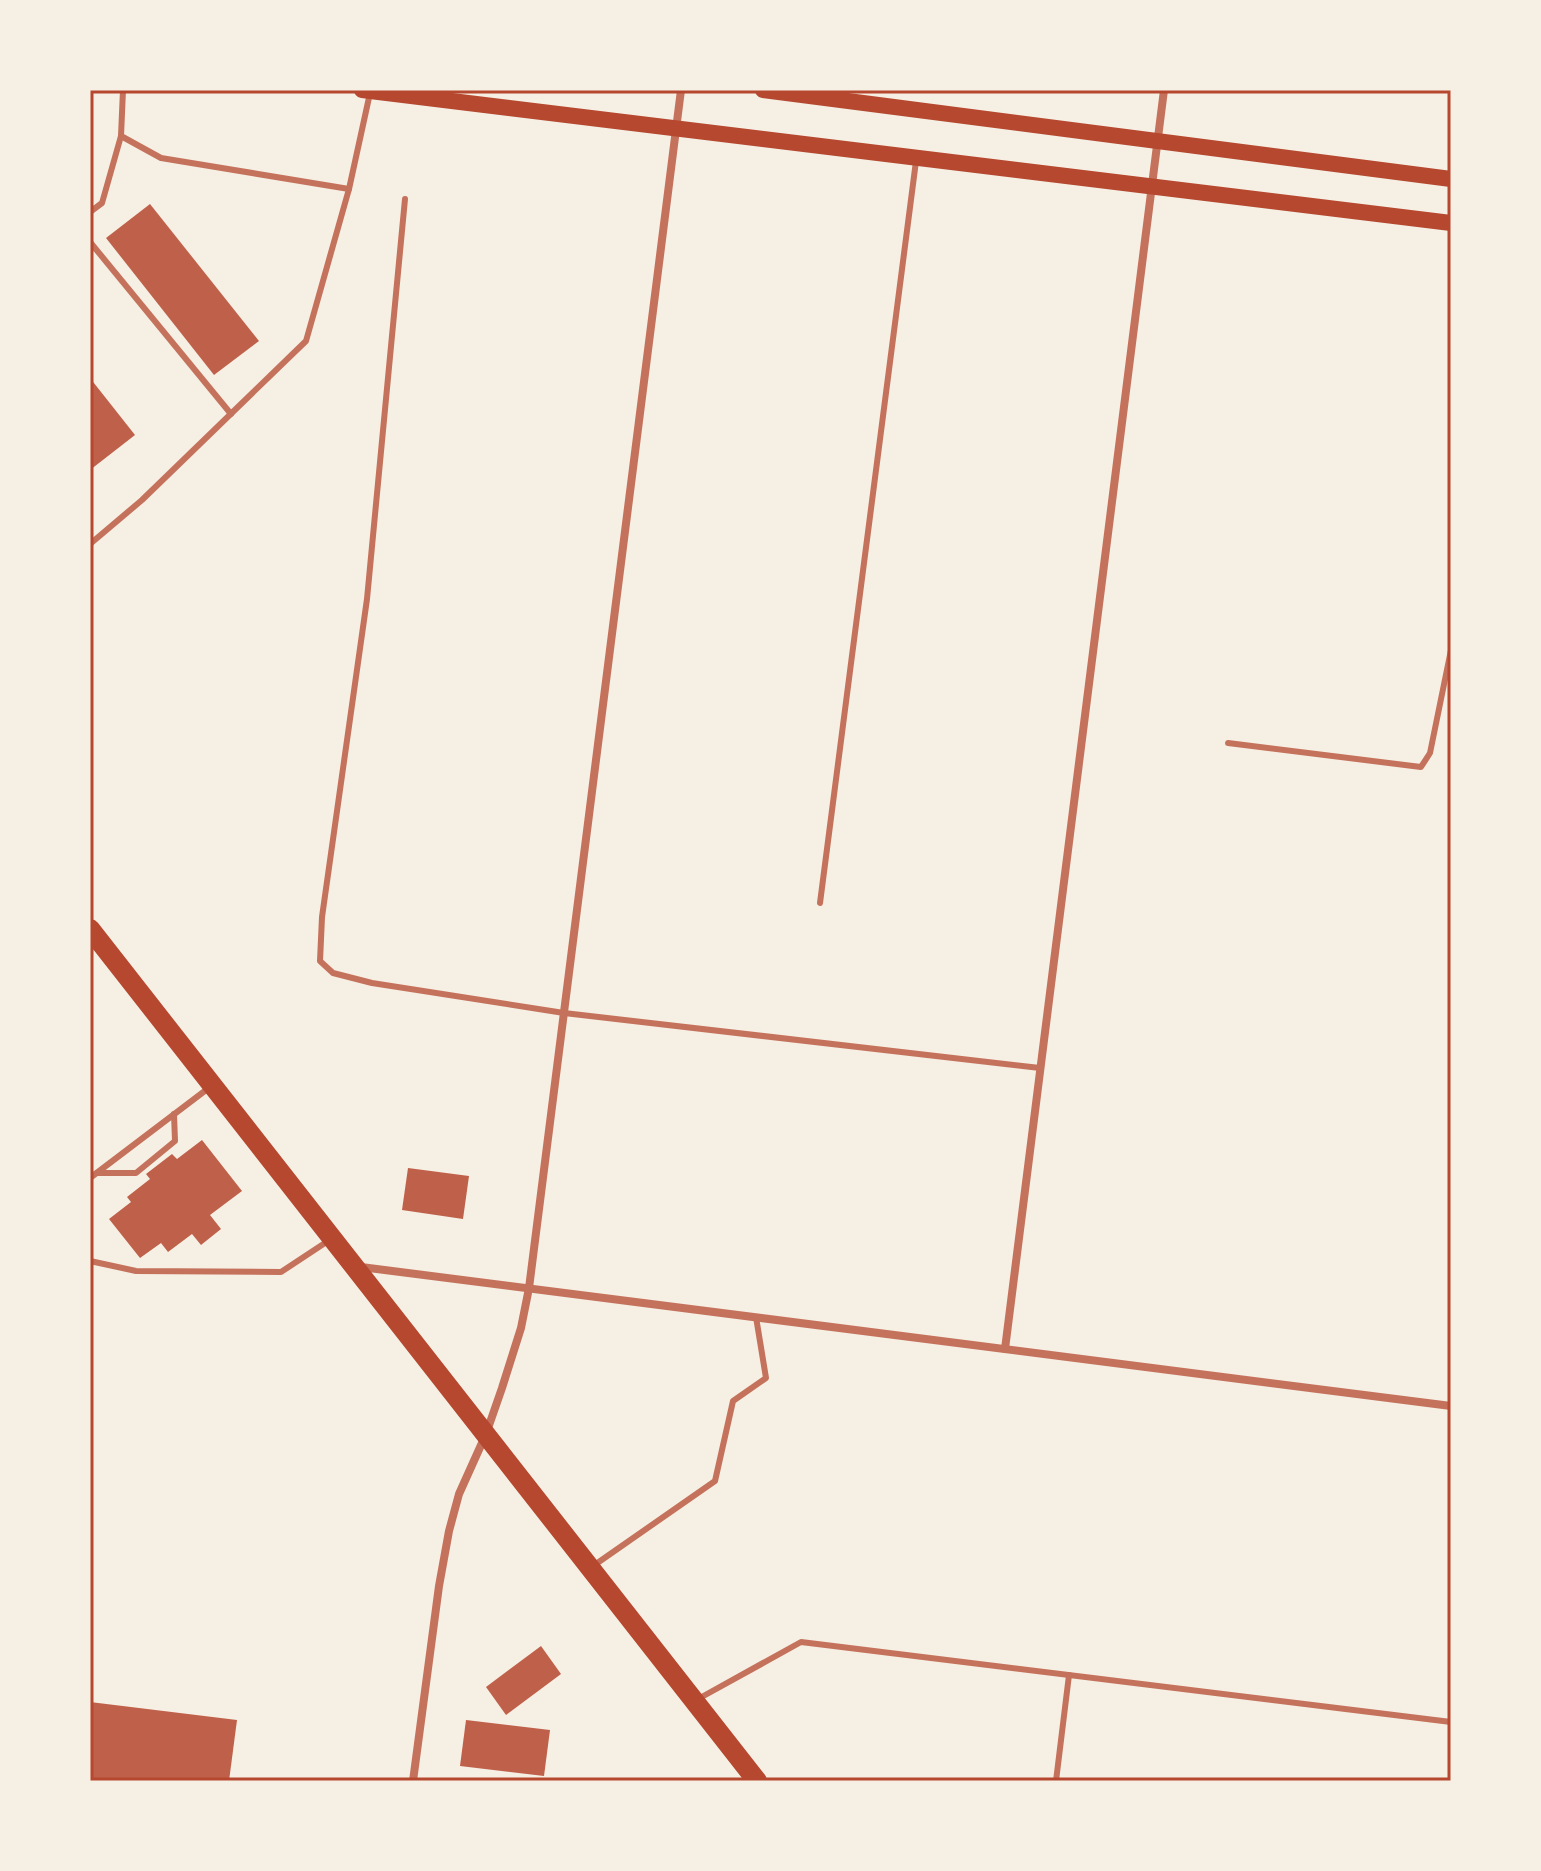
<svg xmlns="http://www.w3.org/2000/svg" width="1541" height="1871" font-family="'Work Sans',sans-serif">
<style>
.building{fill:#bf614a}
.lines{fill:none;stroke-linecap:round;stroke-linejoin:round}
.service{stroke:#c5725c;stroke-width:6}
.minor{stroke:#c5725c;stroke-width:8}
.secondary{stroke:#b5482f;stroke-width:16}
.primary{stroke:#b5482f;stroke-width:20}
.neatline{fill:none;stroke:#b5482f;stroke-width:3}
</style>
<rect width="100%" height="100%" fill="#f6efe4"/>
<g class="building">
<path d="M150,204L259,341L214,375L106,238Z"/>
<path d="M90,378L135,435L90,470Z"/>
<path d="M202,1140L242,1191L210,1215L221,1229L201,1245L192,1234L168,1252L161,1243L140,1258L109,1219L131,1202L127,1197L150,1179L146,1174L172,1154L177,1159Z"/>
<path d="M408,1168L469,1176L463,1219L402,1210Z"/>
<path d="M541,1646L561,1674L506,1715L486,1687Z"/>
<path d="M90,1702L237,1720L229,1781H90Z"/>
<path d="M466,1720L550,1730L544,1776L460,1766Z"/>
</g>
<g class="lines">
<g class="service">
<path d="M121,136L161,158L349,189"/>
<path d="M405,199L367,599L322,917L320,961L333,973L372,983L564,1013L1040,1068"/>
<path d="M90,212L102,203L121,136L123,90"/>
<path d="M90,242L231,414"/>
<path d="M90,544L142,500L306,341L349,189L370,93"/>
<path d="M1228,743L1421,767L1430,753L1451,650"/>
<path d="M820,903L916,161"/>
<path d="M97,1173H136L175,1141L174,1114"/>
<path d="M90,1178L210,1087"/>
<path d="M90,1261L136,1271L281,1272L328,1241"/>
<path d="M593,1566L715,1481L733,1401L766,1378L756,1317"/>
<path d="M698,1699L801,1642L1451,1722"/>
<path d="M1056,1781L1069,1675"/>
</g>
<g class="minor">
<path d="M361,1267L1451,1406"/>
<path d="M1005,1349L1164,90"/>
<path d="M413,1781L439,1586L449,1531L459,1494L486,1434L502,1388L521,1328L529,1288L681,90"/>
</g>
<g class="secondary">
<path d="M362,90L1451,223"/>
<path d="M763,90L1451,179"/>
</g>
<path class="primary" d="M90,929L757,1781"/>
</g>
<rect width="1541" height="1871" fill="none" stroke="#f6efe4" stroke-width="184"/>
<rect x="92" y="92" width="1357" height="1687" class="neatline"/>
</svg>
